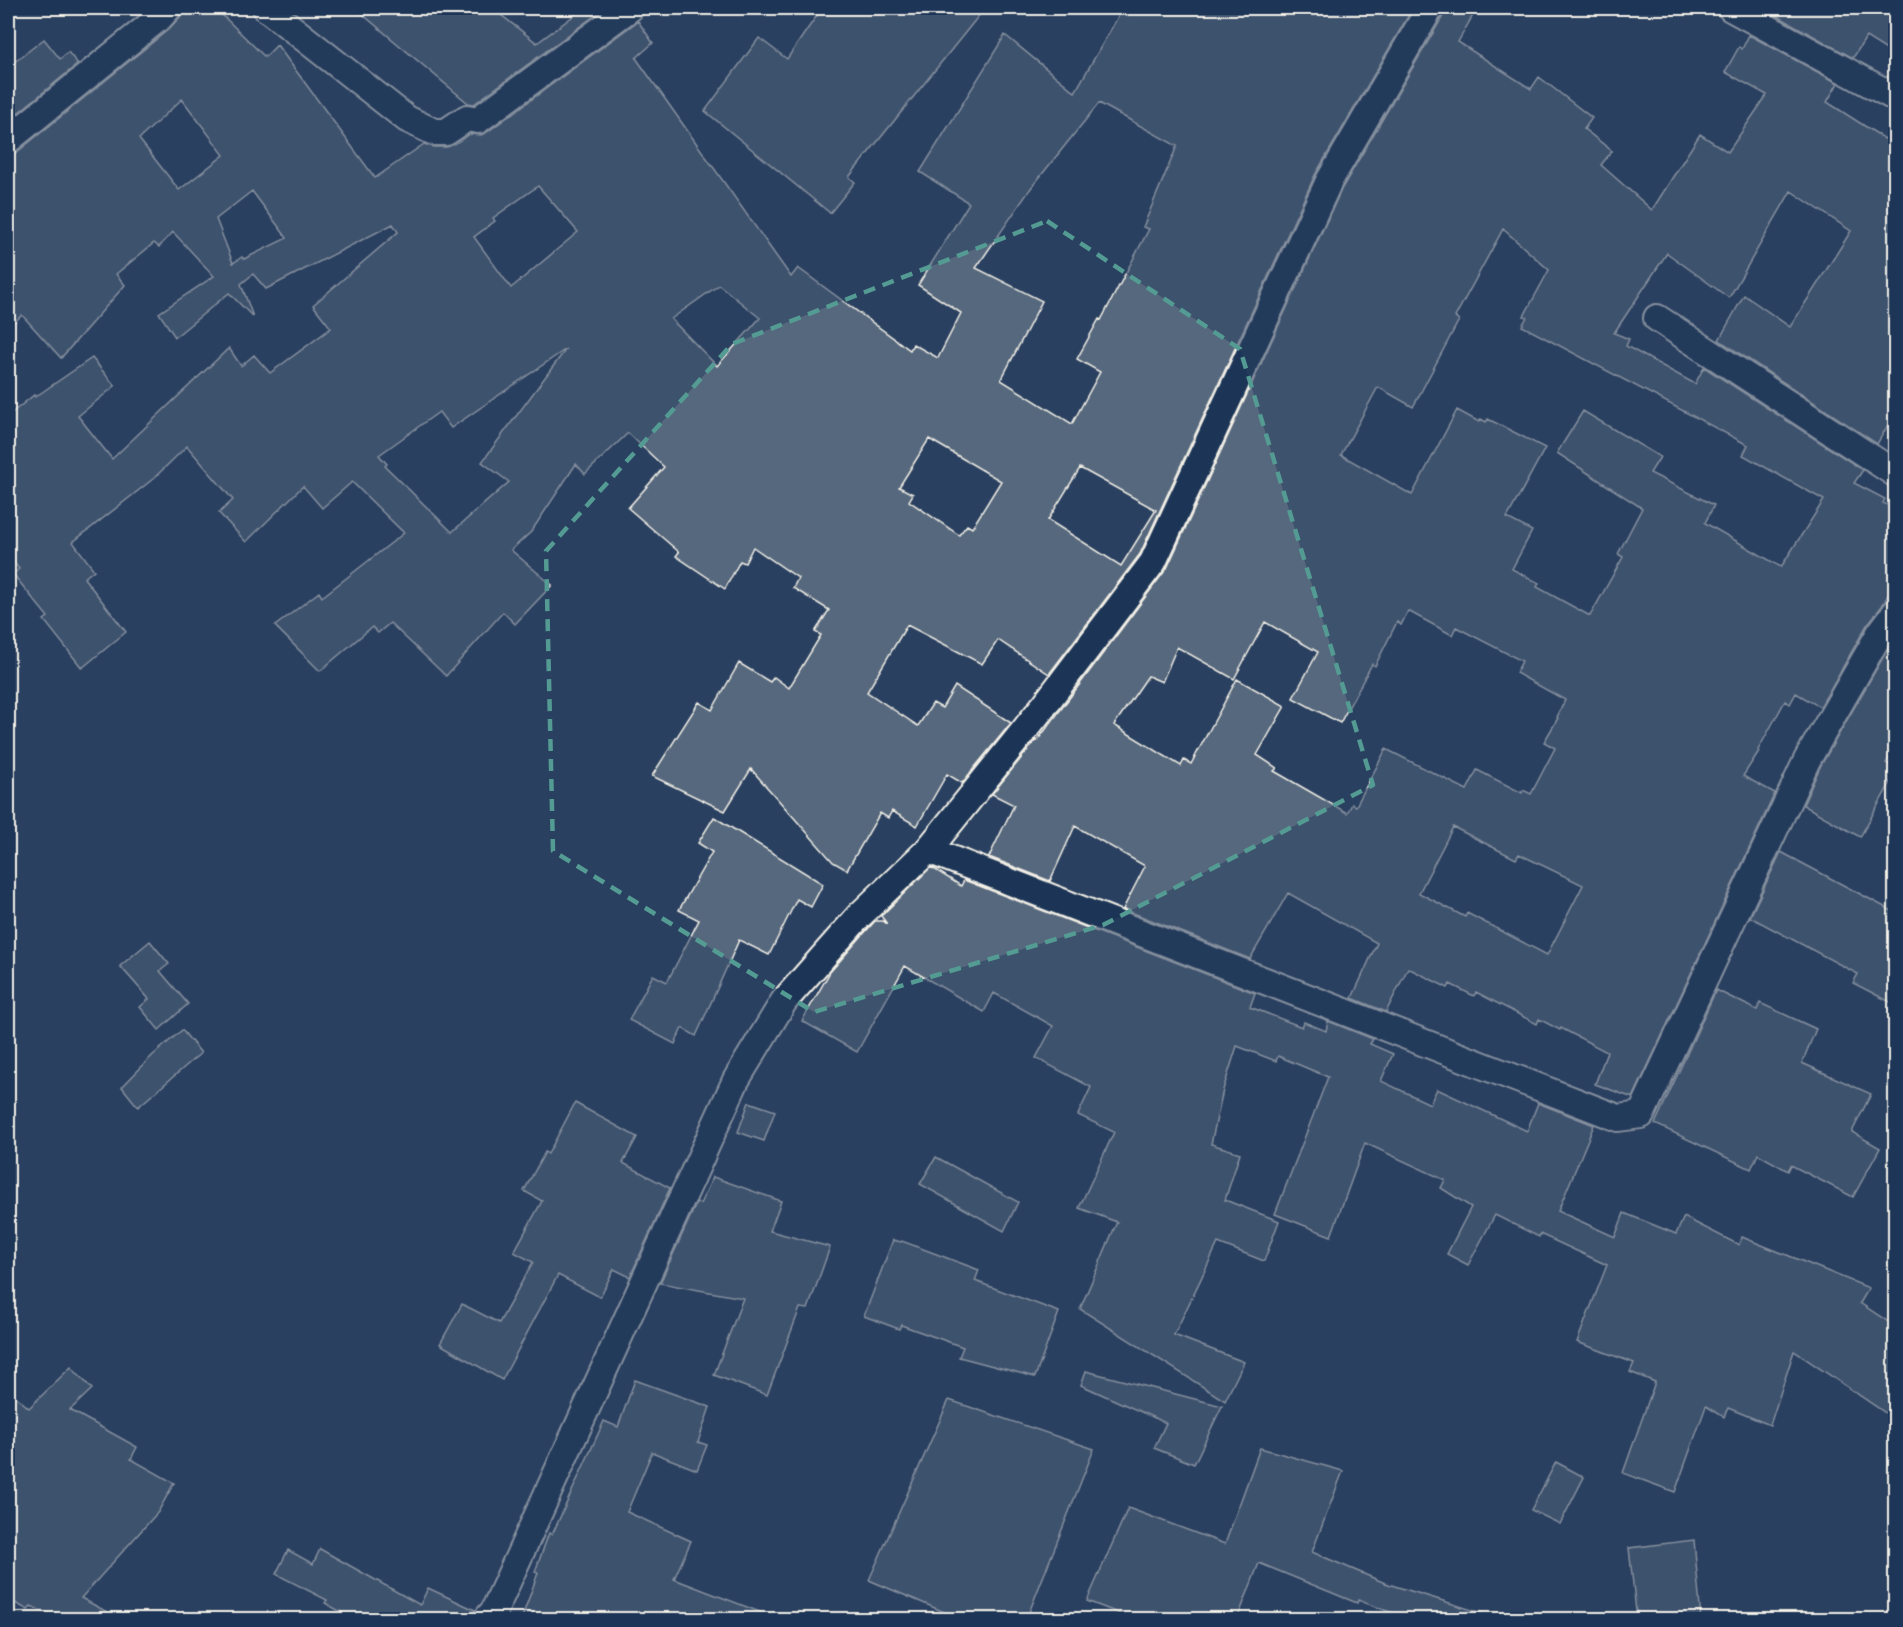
<svg xmlns="http://www.w3.org/2000/svg" width="1903" height="1627" font-family="Mali,sans-serif">
<style>
.building{fill:#56677d;stroke:#f4f1e8;stroke-width:1.5;fill-rule:evenodd}
.lines{fill:none;stroke-linecap:round;stroke-linejoin:round}
.street-casing{stroke:#f4f1e8;stroke-width:30}
.street{stroke:#1d3557;stroke-width:26}
.marked{fill:none;stroke:#549b93;stroke-width:4.5;stroke-dasharray:12 8;stroke-linejoin:round}
</style>
<rect width="100%" height="100%" fill="#2a4060"/>
<filter id="ink" filterUnits="userSpaceOnUse"><feTurbulence type="fractalNoise" baseFrequency=".0167" numOctaves="2"/><feDisplacementMap in="SourceGraphic" scale="12" xChannelSelector="R" yChannelSelector="G"/><feConvolveMatrix kernelMatrix="1 2 1 2 8 2 1 2 1" color-interpolation-filters="sRGB"/></filter>
<g filter="url(#ink)">
<g class="building">
<path d="M183,8H215L265,57L277,45L375,178L424,144L434,147H447L454,144L470,134L481,135L487,132L638,21L653,43L636,58L791,277L798,268L910,350L913,344L938,358L961,313L918,285L969,203L920,172L1005,35L1075,92L1123,8H1413L1315,175L1140,554L1049,674L998,640L982,664L907,625L867,692L918,726L933,703L942,708L955,686L1011,723L962,783L947,774L917,826L892,811L888,818L880,813L847,870L833,862L751,769L725,811L652,776L699,702L712,710L739,663L770,682L774,677L789,688L821,635L815,632L829,610L793,588L798,578L753,547L745,563L740,561L725,589L676,556L679,552L628,508L664,467L628,433L585,474L576,464L531,532L511,550L552,585L515,624L503,612L446,676L390,623L378,633L372,627L320,671L275,626L319,592L322,597L404,533L352,482L322,508L303,486L246,542L219,513L233,500L187,446L153,479L73,542L94,570L84,578L126,632L82,668L44,620L48,617L13,574L19,569L8,555V416L34,395L35,397L92,358L115,386L78,416L112,459L229,348L241,366L254,355L270,373L331,328L313,305L398,232L393,224L266,289L253,274L241,284L253,317L229,293L175,337L159,313L214,276L173,232L159,247L154,243L116,274L125,285L61,358L22,315L8,328V155L17,152L169,29L180,17ZM182,99L224,155L179,190L139,139ZM1099,103L1177,146L1143,227L1149,229L1101,320L1099,319L1077,359L1100,372L1072,424L1001,380L1042,301L976,268L1031,188ZM538,186L578,232L511,288L474,237L495,221L493,218ZM252,191L287,238L244,259L242,257L233,263L216,219ZM719,285L760,318L717,366L671,319ZM566,349L482,462L509,482L452,532L385,466L387,464L379,455L439,412L451,428ZM929,439L1001,481L972,528L967,525L959,535L909,501L913,494L899,487ZM1080,468L1156,510L1121,566L1048,520Z"/>
<path d="M355,8H492L537,43L584,8H605L474,104L468,103Z"/>
<path d="M822,8H985L849,177L855,182L830,213L705,111L759,38L787,59Z"/>
<path d="M1445,8H1477L1458,42L1531,89L1539,77L1592,118L1584,129L1612,151L1601,165L1652,210L1700,134L1728,152L1767,95L1725,72L1739,47L1742,49L1749,35L1838,83L1827,102L1896,146V411L1877,444L1719,340L1744,295L1790,327L1851,231L1791,191L1729,298L1667,253L1614,333L1629,339L1626,346L1695,384L1704,367L1863,470L1854,483L1885,499L1883,503L1896,509V580L1882,606L1867,625L1820,707L1796,693L1790,704L1785,701L1758,750L1759,751L1743,776L1775,793L1633,1098L1595,1084L1607,1052L1561,1028L1560,1030L1539,1019L1537,1024L1476,992L1474,996L1450,984L1448,988L1408,968L1386,1012L1352,998L1377,943L1288,893L1250,959L1123,909L1145,866L1075,826L1050,881L989,857L1014,805L992,794L1036,740L1037,741L1167,568L1342,188L1443,16ZM1503,229L1549,270L1524,316L1527,317L1522,326L1748,445L1743,455L1824,500L1781,567L1705,523L1714,505L1650,473L1660,457L1583,411L1557,453L1642,508L1618,554L1623,557L1590,616L1537,587L1539,583L1512,569L1532,531L1507,518L1545,448L1488,419L1486,422L1481,419L1479,422L1457,410L1412,495L1341,455L1378,387L1413,407L1459,320L1455,317ZM1408,611L1452,635L1456,627L1522,661L1516,673L1565,700L1557,717L1558,718L1544,742L1555,748L1531,794L1523,790L1522,793L1477,770L1467,790L1386,749L1356,806L1352,804L1347,813L1274,771L1277,768L1257,755L1285,706L1237,679L1191,764L1184,760L1181,766L1114,725L1148,676L1162,682L1177,647L1234,679L1265,622L1318,652L1293,698L1340,723L1372,664L1375,666L1397,622L1401,625ZM1453,827L1516,859L1519,854L1583,885L1547,955L1467,913L1465,917L1419,893Z"/>
<path d="M1763,8H1896V56L1866,37L1853,58Z"/>
<path d="M44,39L60,59L68,52L78,64L8,121V67Z"/>
<path d="M1892,642L1896,644V745L1886,763L1896,769V773L1860,837L1803,805L1820,767Z"/>
<path d="M714,817L823,884L811,907L797,899L769,955L739,940L696,1036L682,1028L675,1044L629,1020L653,975L667,982L699,920L679,910L712,852L698,843Z"/>
<path d="M1781,852L1896,913V1005L1853,983L1858,974L1750,917Z"/>
<path d="M931,867L961,886L964,880L1255,993L1250,1007L1302,1027L1304,1022L1326,1031L1328,1021L1373,1039L1370,1044L1393,1054L1381,1081L1430,1104L1437,1089L1527,1131L1538,1103L1594,1125L1558,1211L1615,1237L1624,1213L1676,1234L1684,1217L1739,1245L1742,1237L1869,1288L1860,1303L1896,1327V1420L1794,1351L1770,1425L1728,1408L1724,1417L1706,1406L1675,1492L1623,1473L1655,1382L1630,1372L1634,1363L1577,1342L1607,1265L1540,1234L1539,1237L1495,1215L1468,1265L1447,1254L1471,1207L1441,1188L1445,1180L1365,1143L1331,1236L1275,1214L1328,1077L1278,1056L1276,1061L1237,1046L1223,1090L1211,1144L1240,1153L1225,1200L1279,1221L1264,1261L1218,1243L1174,1335L1244,1362L1225,1401L1080,1309L1117,1222L1079,1208L1114,1132L1078,1115L1091,1087L1036,1058L1053,1026L994,993L984,1012L905,966L857,1052L802,1021L830,972L875,921H883L887,924L881,916Z"/>
<path d="M150,941L169,964L160,971L188,1004L159,1030L140,1007L149,999L120,966Z"/>
<path d="M1716,990L1757,1010L1760,1003L1816,1029L1802,1063L1871,1094L1852,1132L1880,1148L1853,1197L1791,1165L1788,1171L1758,1154L1751,1169L1655,1124Z"/>
<path d="M182,1030L201,1053L138,1107L122,1087L152,1056Z"/>
<path d="M749,1102L775,1111L764,1141L738,1132Z"/>
<path d="M575,1103L637,1137L623,1163L670,1188L630,1277L614,1269L600,1297L558,1275L502,1380L440,1344L462,1304L499,1323L533,1262L514,1252L542,1201L524,1191L545,1152L548,1154Z"/>
<path d="M936,1157L1018,1202L1004,1231L920,1184Z"/>
<path d="M713,1177L781,1201L770,1231L830,1247L808,1309L800,1308L767,1395L714,1375L743,1298L660,1283L697,1202L700,1204Z"/>
<path d="M893,1240L901,1242L902,1241L979,1270L975,1281L1059,1312L1035,1377L959,1357L963,1347L901,1325L899,1329L864,1316Z"/>
<path d="M71,1367L92,1389L70,1410L137,1447L131,1459L174,1483L158,1512L81,1598L122,1620H61L31,1606L28,1610L8,1599V1390L29,1408Z"/>
<path d="M1086,1371L1222,1406L1194,1464L1154,1448L1166,1423L1081,1385Z"/>
<path d="M635,1380L710,1407L698,1442L707,1445L697,1470L652,1452L627,1512L691,1541L674,1579L773,1617V1620H521L538,1573L535,1572L549,1533L552,1535L604,1421L618,1427Z"/>
<path d="M949,1400L1094,1449L1026,1620H963L869,1580Z"/>
<path d="M1260,1448L1343,1471L1312,1552L1385,1583L1482,1613L1481,1620H1411L1358,1600L1357,1603L1259,1563L1237,1620H1136L1087,1601L1128,1508L1225,1544Z"/>
<path d="M1556,1462L1584,1477L1560,1524L1531,1510Z"/>
<path d="M1694,1540L1701,1620H1637L1629,1548Z"/>
<path d="M320,1549L420,1605L428,1588L475,1610L471,1620H355L325,1603L327,1600L276,1574L288,1550L313,1564Z"/>
</g>
<g class="lines">
<g class="street-casing">
<g id="street">
<path d="M266,8L407,119L434,132H446L467,118L478,120L630,8"/>
<path d="M1731,8L1896,98"/>
<path d="M8,140L160,17L168,8"/>
<path d="M1657,318L1896,474"/>
<path d="M928,850L1043,707L1153,562L1329,181L1430,8"/>
<path d="M486,1620L494,1611L736,1080L784,1001L860,915L928,850L1618,1118L1641,1115L1807,760L1880,633L1896,612"/>
</g>
</g>
<use href="#street" class="street"/>
</g>
</g>
<path d="M0 0H1903V1627H0ZM1047,221L1240,349L1373,785L1103,925L814,1012L553,851L546,551L732,344Z" fill="#2a4060" fill-opacity=".55" fill-rule="evenodd"/>
<path class="marked" d="M1047,221L1240,349L1373,785L1103,925L814,1012L553,851L546,551L732,344Z"/>
<rect width="1903" height="1627" fill="none" stroke="#1d3557" stroke-width="30"/>
<rect x="15" y="15" width="1873" height="1597" fill="none" stroke="#f4f1e8" stroke-width="2" filter="url(#ink)"/>
</svg>
